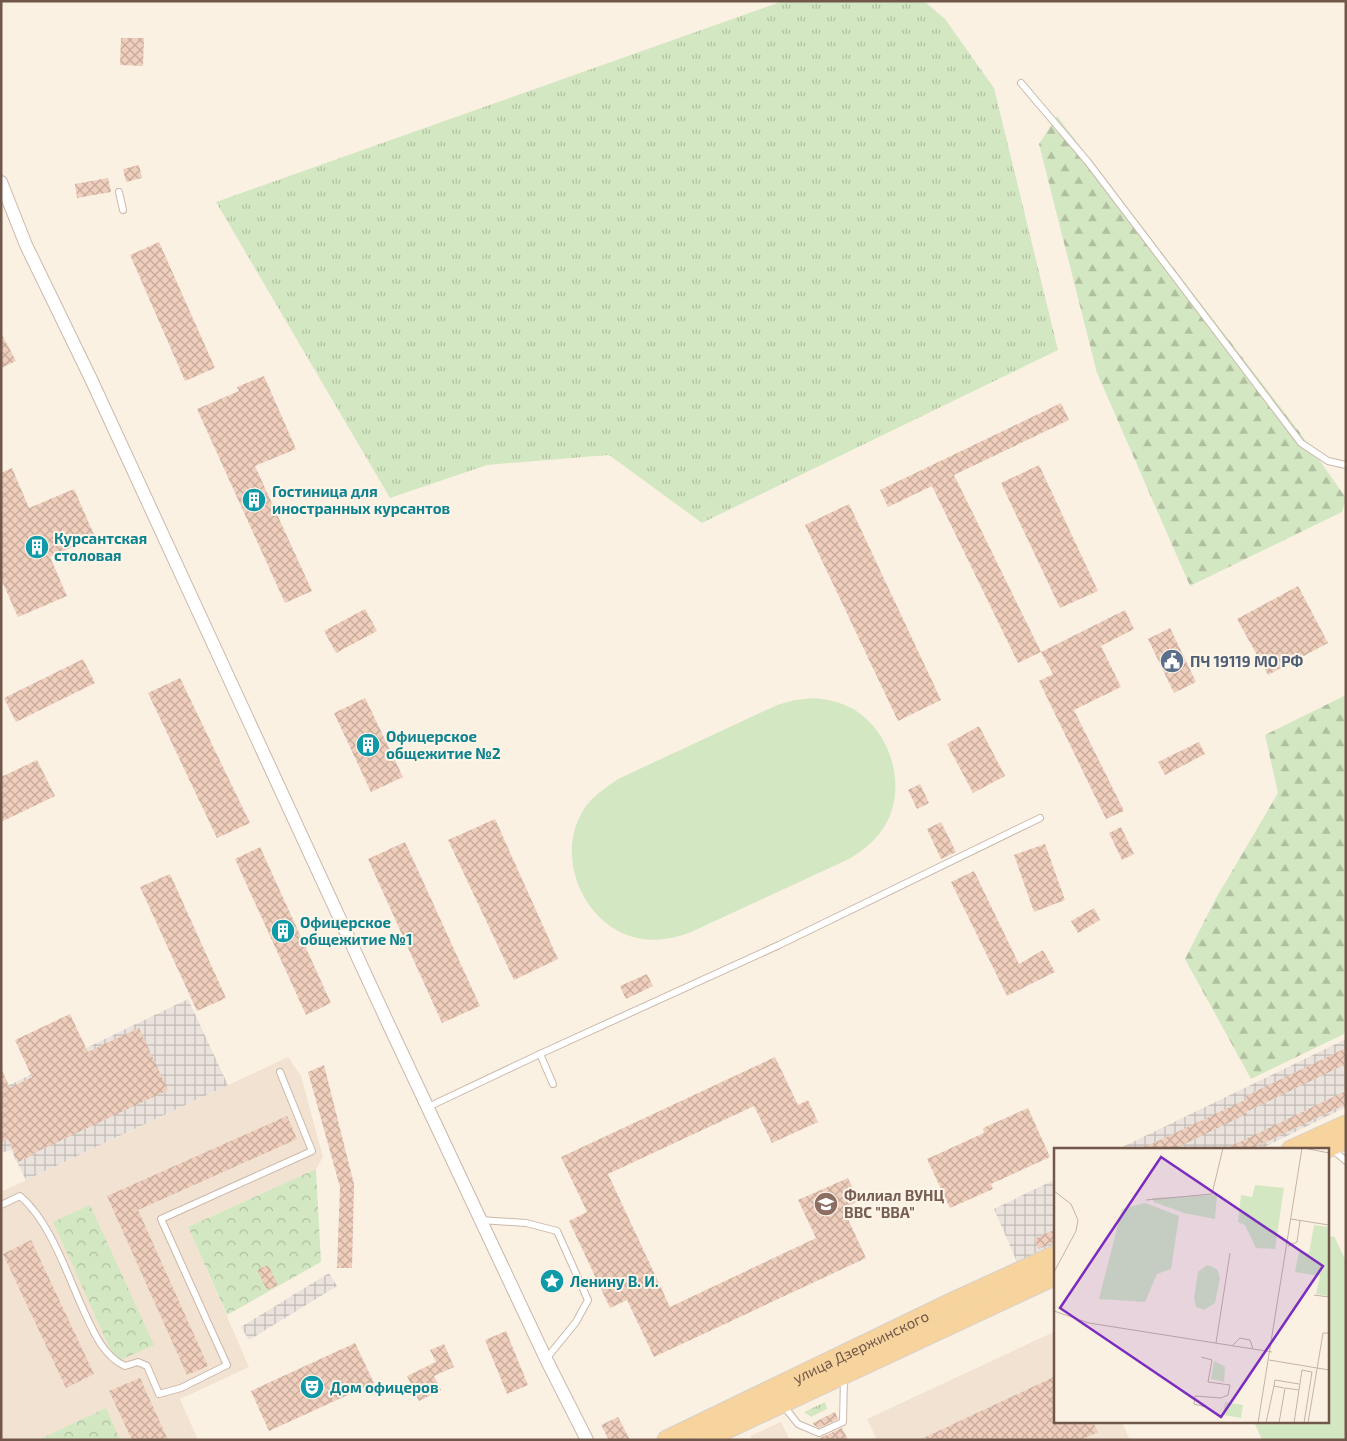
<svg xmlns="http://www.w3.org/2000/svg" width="1347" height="1441" font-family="'Exo 2',sans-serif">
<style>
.residential{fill:#f2e2d1}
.industrial{fill:url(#industrial-grid)}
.grass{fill:url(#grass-tufts)}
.forest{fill:url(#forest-firs)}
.park{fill:url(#park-crowns)}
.garden{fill:#d3e8c2}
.building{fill:url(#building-cross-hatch)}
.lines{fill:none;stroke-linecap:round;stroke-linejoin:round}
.service-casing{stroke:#cbb8aa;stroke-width:8}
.minor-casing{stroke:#cbb8aa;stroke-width:14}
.primary-casing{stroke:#d7d0cc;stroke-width:21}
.service{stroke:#fff;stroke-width:6}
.minor{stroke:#fff;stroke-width:12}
.primary{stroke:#f7d39e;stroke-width:19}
.labels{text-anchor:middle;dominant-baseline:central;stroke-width:4;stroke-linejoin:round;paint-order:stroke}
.culture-label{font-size:15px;font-weight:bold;fill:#0d838f;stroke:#fef5e9;text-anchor:start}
.service-label{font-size:15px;font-weight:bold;fill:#4e5e75;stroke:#fef5e9;text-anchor:start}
.education-label{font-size:15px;font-weight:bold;fill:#785e54;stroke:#fef5e9;text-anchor:start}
.street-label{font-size:15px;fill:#71574a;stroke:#fef5e9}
.inset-road{fill:none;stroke:#c4b3a6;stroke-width:1}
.view{fill:#7b2cbf;fill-opacity:0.15;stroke:#7b2cbf;stroke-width:2.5}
.inset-edge{fill:none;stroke:#71574a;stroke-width:2.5}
</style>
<defs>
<pattern id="industrial-grid" width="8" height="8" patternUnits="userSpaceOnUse" patternTransform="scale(1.25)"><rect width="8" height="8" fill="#eae3dd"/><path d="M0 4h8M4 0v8" fill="none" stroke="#c2bbb5"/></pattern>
<pattern id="grass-tufts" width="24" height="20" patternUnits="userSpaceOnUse" patternTransform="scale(1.25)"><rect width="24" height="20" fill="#d3e8c2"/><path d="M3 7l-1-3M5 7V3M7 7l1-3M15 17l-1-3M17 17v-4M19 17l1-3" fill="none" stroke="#b0bfa0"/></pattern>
<pattern id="forest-firs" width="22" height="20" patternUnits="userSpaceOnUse" patternTransform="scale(1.25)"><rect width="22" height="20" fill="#d3e8c2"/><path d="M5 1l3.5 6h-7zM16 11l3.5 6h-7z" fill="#b0bfa0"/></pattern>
<pattern id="park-crowns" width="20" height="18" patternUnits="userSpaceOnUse" patternTransform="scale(1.25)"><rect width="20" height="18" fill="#d3e8c2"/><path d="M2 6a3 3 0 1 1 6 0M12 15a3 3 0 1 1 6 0" fill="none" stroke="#b0bfa0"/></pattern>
<pattern id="building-cross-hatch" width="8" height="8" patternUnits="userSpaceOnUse" patternTransform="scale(1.25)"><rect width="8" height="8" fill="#efcebc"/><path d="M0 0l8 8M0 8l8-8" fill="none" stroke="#c6aa9b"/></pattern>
</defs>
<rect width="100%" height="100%" fill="#fbf1e3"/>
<g class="residential">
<path d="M288,1057L301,1076L323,1157L316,1169L188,1227L249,1367L180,1399L198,1440H1V1192Z"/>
<path d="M1056,1331V1422H1122L1130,1440H877L867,1419Z"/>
<path d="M781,1422L790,1440H752L750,1436Z"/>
</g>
<g class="industrial">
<path d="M188,999L228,1085L26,1180L11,1150L1,1153V1089Z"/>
<path d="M1346,1039V1107L1258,1150H1116Z"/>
<path d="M1056,1179V1244L1017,1262L994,1209Z"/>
<path d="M329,1273L337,1286L249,1340L241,1327Z"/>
</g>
<g class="grass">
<path d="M783,1H924L945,19L994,88L1058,350L702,523L609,455L487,465L390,498L216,202Z"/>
<path d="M825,1402L827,1409L811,1417L804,1412Z"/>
</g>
<g class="forest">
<path d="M1057,116L1298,430L1346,498L1342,512L1190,586L1097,373L1039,144Z"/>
<path d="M1346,695V1033L1251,1079L1185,959L1215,900L1278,793L1265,735Z"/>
</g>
<g class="park">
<path d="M316,1169L321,1262L227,1315L188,1227Z"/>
<path d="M90,1205L154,1345L116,1362L53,1222Z"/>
<path d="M106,1408L120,1440H38Z"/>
</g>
<g class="garden">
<path d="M813,698C825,699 836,701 847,706C888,724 908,782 887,822C878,839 865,849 849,859L689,933C672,939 655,942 637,938C579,925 550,845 591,800C599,792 608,786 618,779L777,705L795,700Z"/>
<path d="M1334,1236L1346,1261V1440H1262L1254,1422H1328V1238Z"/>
</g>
<g class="building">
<path d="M121,38H144L143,66L120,65Z"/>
<path d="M139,165L142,178L126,182L123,169Z"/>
<path d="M108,178L111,192L77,198L75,184Z"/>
<path d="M159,242L215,368L185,381L130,255Z"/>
<path d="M1,333L16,361L1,368Z"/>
<path d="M264,376L296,449L255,466L312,591L285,603L197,409L239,391L237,387Z"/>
<path d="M1061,403L1069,420L954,475L1041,652L1018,663L932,486L888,507L880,490Z"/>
<path d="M1039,465L1098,591L1060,608L1001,483Z"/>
<path d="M12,468L29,508L74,489L95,537L50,557L67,596L18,617L1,579V473Z"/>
<path d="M849,504L941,700L898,721L805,525Z"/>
<path d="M1298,586L1328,643L1268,675L1237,619Z"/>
<path d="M365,609L377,631L336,653L324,631Z"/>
<path d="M1125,610L1134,629L1101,646L1121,687L1074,710L1124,811L1106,819L1039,681L1053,674L1041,652Z"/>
<path d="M1170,628L1196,682L1174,693L1148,639Z"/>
<path d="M83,659L95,683L16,722L4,698Z"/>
<path d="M180,678L250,823L217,838L148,693Z"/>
<path d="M365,698L403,777L371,792L334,713Z"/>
<path d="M979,726L1005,776L973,793L947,744Z"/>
<path d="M1199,742L1205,754L1165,775L1158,762Z"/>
<path d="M37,760L55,796L1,822V777Z"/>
<path d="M920,784L929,803L917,809L908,790Z"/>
<path d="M495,819L558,959L514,980L448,840Z"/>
<path d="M941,822L956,852L941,859L927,829Z"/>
<path d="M1121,827L1134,854L1122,860L1109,833Z"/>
<path d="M405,842L480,1006L442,1023L368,859Z"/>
<path d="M1045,844L1065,900L1034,912L1014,855Z"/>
<path d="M260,847L331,1003L306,1015L235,859Z"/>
<path d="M974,871L1019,964L1043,950L1055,972L1007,996L951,882Z"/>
<path d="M170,874L226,998L197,1011L140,887Z"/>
<path d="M1094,908L1100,920L1078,933L1071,921Z"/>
<path d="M647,974L653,986L626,999L620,986Z"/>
<path d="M70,1014L88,1052L139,1028L168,1090L32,1154L33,1155L18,1162L8,1139L1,1143V1068L10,1088L32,1077L15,1040Z"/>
<path d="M1346,1048V1064L1246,1112L1247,1114L1172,1150H1139L1247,1099L1246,1096Z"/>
<path d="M775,1057L798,1105L808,1100L818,1122L772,1143L754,1106L608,1174L670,1307L816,1238L798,1200L848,1178L859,1201L843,1208L866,1258L654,1357L627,1300L610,1308L569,1221L587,1212L561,1157Z"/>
<path d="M324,1065L354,1184L352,1268H337L340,1187L308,1072Z"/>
<path d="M1346,1091V1104L1249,1150H1223Z"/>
<path d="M1028,1108L1050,1157L991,1184L993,1189L950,1208L927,1159L984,1133L983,1128Z"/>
<path d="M287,1116L297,1139L138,1210L208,1366L187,1375L107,1196Z"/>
<path d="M1056,1229V1241L1039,1249L1034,1239Z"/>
<path d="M31,1240L94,1374L66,1388L3,1254Z"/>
<path d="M268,1265L278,1285L267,1290L257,1270Z"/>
<path d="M506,1331L528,1385L507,1394L485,1340Z"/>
<path d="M355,1343L374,1383L269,1431L251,1391Z"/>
<path d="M444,1344L454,1367L434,1376L441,1390L419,1401L407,1376L436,1362L430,1350Z"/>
<path d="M1056,1376V1422H1093L1098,1432L1081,1440H919Z"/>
<path d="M140,1378L168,1440H132L109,1391Z"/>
<path d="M835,1412L838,1419L819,1428L814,1425L813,1423Z"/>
<path d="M618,1417L630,1440H609L601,1425Z"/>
<path d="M842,1428L848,1440H821L820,1438Z"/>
</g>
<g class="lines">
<g class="service-casing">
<g id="service">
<path d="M1021,83L1088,162L1301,443L1328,461L1346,465"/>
<path d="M119,192L123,210"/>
<path d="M540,1054L553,1084"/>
<path d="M428,1107L540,1054L779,945L1040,818"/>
<path d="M1332,1149L1346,1161"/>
<path d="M1,1205L20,1196C50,1221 67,1274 83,1309C93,1331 103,1356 125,1366L138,1362L147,1366L159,1394L181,1388L227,1365L161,1219L312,1151L280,1072"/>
<path d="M480,1220L526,1223L557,1231L588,1300L576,1322L546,1359"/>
<path d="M782,1404L798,1424L819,1433L843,1422L844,1378"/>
</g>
</g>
<g class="minor-casing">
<path id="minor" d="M1,182L26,245L91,379L387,1021L546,1359L587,1440"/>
</g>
<g class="primary-casing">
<g id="primary">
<path d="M1291,1150L1346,1125"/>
<path d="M1323,1150L1346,1139"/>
<path id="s1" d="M667,1440L951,1303L1056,1255"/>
<path d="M703,1440L1056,1275"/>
</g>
</g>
<use href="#service" class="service"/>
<use href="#minor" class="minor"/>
<use href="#primary" class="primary"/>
</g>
<defs>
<g id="building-disc" transform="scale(1.25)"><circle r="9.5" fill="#0f9aa8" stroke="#fef5e9"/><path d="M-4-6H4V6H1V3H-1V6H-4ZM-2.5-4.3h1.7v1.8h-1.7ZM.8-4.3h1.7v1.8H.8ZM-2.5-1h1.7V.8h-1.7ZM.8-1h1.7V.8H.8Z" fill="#fff"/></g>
<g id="civic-disc" transform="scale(1.25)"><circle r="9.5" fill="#5c6f8a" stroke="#fef5e9"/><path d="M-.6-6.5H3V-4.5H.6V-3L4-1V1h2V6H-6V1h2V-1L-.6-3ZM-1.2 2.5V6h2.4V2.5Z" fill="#fff"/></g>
<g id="university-disc" transform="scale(1.25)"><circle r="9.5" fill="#8d6e63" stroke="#fef5e9"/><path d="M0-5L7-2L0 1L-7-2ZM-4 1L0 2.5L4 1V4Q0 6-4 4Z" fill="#fff"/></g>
<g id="sight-disc" transform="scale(1.25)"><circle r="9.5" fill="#0f9aa8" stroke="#fef5e9"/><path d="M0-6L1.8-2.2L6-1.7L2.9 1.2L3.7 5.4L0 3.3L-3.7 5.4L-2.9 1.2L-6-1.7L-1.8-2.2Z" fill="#fff"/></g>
<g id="theatre-disc" transform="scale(1.25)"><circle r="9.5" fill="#0f9aa8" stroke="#fef5e9"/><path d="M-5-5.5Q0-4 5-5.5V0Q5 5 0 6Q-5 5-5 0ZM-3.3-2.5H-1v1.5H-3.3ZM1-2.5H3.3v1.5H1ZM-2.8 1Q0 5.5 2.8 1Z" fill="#fff"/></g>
</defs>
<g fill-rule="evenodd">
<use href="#building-disc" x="254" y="500"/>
<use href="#building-disc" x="37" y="547"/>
<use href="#civic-disc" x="1172" y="661"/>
<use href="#building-disc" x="368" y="745"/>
<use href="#building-disc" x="283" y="931"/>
<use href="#university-disc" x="826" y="1204"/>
<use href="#sight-disc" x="552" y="1281"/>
<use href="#theatre-disc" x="312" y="1387"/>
</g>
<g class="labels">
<g class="culture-label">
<text x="272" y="491">Гостиница для<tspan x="272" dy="17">иностранных курсантов</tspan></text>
<text x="54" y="538">Курсантская<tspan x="54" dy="17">столовая</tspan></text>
<text x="386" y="736">Офицерское<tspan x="386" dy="17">общежитие №2</tspan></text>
<text x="300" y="922">Офицерское<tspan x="300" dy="17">общежитие №1</tspan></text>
<text x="570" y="1281">Ленину В. И.</text>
<text x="330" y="1387">Дом офицеров</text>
</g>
<g class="service-label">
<text x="1190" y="661">ПЧ 19119 МО РФ</text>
</g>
<g class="education-label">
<text x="844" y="1195">Филиал ВУНЦ<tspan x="844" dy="17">ВВС "ВВА"</tspan></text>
</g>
<g class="street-label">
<text stroke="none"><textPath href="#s1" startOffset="215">улица Дзержинского</textPath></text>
</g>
</g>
<g transform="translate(1054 1148)">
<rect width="275" height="275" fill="#fbf1e3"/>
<path d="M91,55L125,68L117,121L103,126L91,154L45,151L68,61Z" fill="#d3e8c2"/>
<path d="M201,37L230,40L221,101L202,100L191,77L184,74L187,47L198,49ZM163,47L161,71L130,65L100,54L98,50Z" fill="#d3e8c2"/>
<path d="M160,213L171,219L170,234L157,231ZM171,254L189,257L187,270L169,267Z" fill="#d3e8c2"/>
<path d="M260,77L275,79V148L262,146L266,128L241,124L245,104L255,105ZM153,117L163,121L166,130L161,155L150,162L142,159L140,150L144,124Z" fill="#d3e8c2"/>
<path class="inset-road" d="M250,0L275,5M0,43L17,56L24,72L22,83L0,124M92,52L158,46L169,0M237,71L275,77M234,98L243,94L246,73M260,147L275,149M0,163L35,175L218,204M162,195L176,105M178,198L186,190L196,192L199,201M147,209L158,212L154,234L176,237L174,247L167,250L141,248L140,256L152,259M215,212L275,222M220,238L221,232L245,236M204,275L248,0M212,275L220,238L230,240M225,275L231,240L245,242M240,275L248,222L258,224L250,275M254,275L269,185H275"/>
<path class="view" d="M107,9L269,118L167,269L6,160Z"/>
<rect width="275" height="275" class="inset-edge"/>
</g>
<rect width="1347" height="1441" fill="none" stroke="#71574a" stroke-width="5"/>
</svg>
